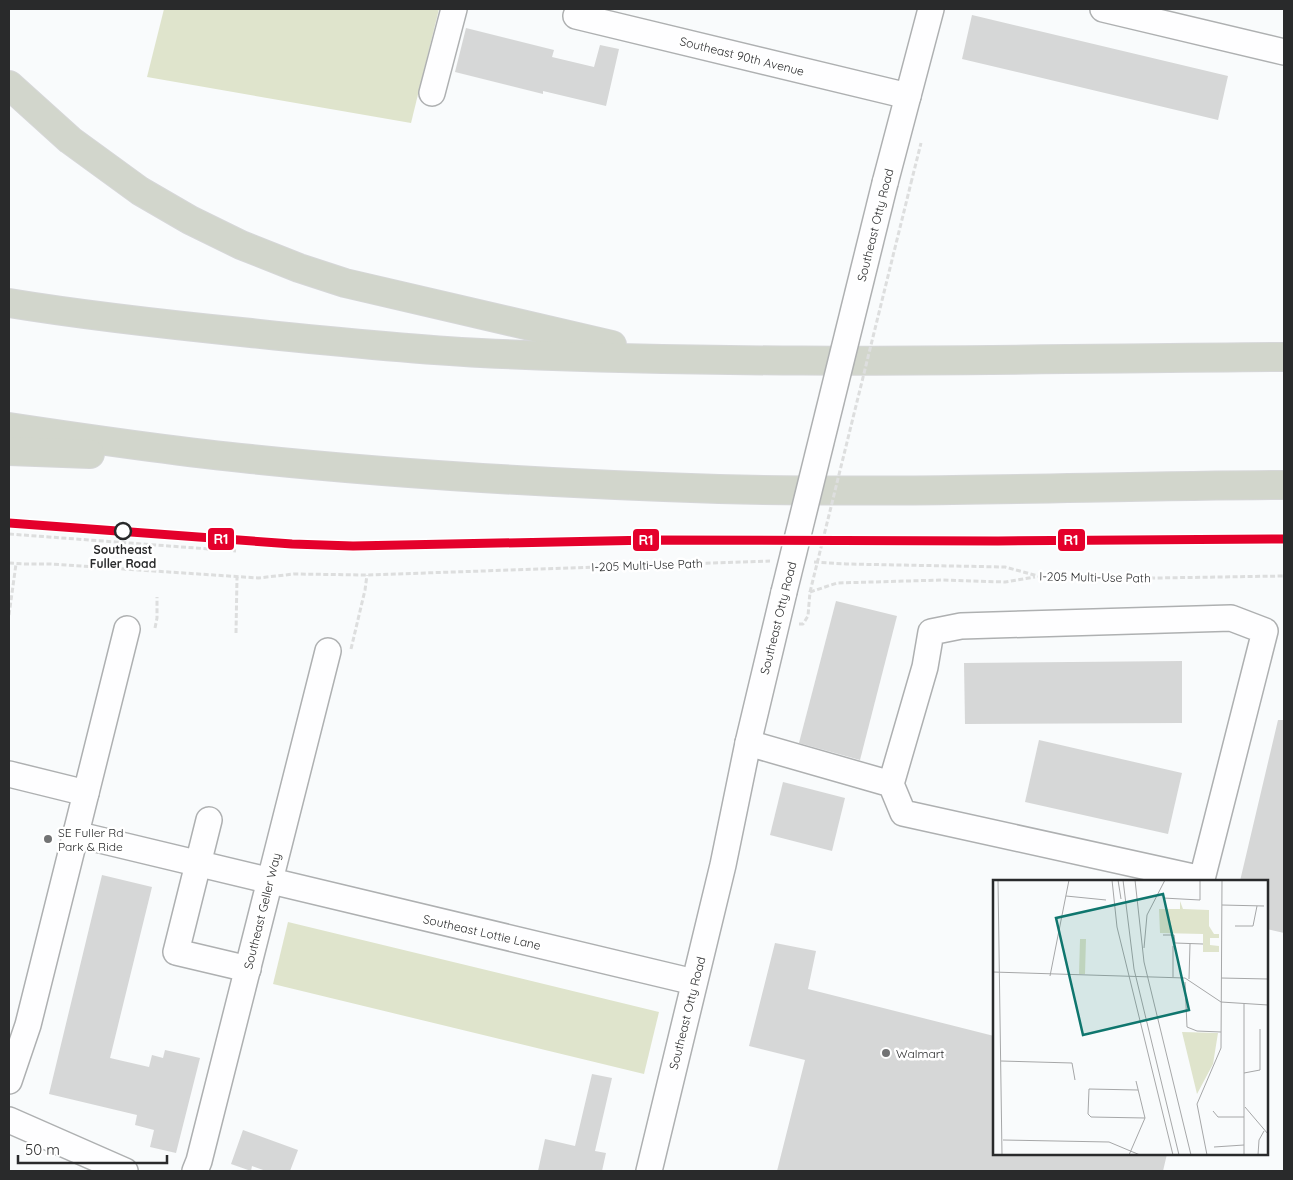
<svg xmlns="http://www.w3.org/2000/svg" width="1293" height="1180" font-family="Quicksand,sans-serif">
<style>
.forest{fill:#dfe4cc}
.building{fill:#d6d7d7}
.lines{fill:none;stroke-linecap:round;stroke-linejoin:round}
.minor-casing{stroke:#aeb0b1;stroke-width:28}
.highway-casing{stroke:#d6d7d8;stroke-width:30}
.path{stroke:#dddede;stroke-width:3;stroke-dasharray:5 2.5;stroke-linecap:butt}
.minor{stroke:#fefeff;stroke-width:25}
.highway{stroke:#d2d6cc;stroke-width:28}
.minor-bridge-casing{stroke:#aeb0b1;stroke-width:28;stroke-linecap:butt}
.path-bridge{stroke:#dddede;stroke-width:3;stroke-dasharray:5 2.5;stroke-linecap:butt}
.minor-bridge{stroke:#fefeff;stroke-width:25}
.rail-1-casing{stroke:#fff;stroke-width:12}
.rail-1{stroke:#e4002b;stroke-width:9}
.stop-dot{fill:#fff;stroke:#292a2b;stroke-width:2.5}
.poi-dot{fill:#727374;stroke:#fff;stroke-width:2}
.labels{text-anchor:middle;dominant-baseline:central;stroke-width:5;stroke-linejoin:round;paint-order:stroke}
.street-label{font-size:12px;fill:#292a2b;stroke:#fff}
.stop-label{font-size:12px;font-weight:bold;fill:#292a2b;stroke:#fff}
.poi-label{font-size:12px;fill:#292a2b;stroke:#fff;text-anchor:start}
.inset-road{fill:none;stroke:#a6a7a8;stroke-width:1}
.view{fill:#0f766e;fill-opacity:0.15;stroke:#0f766e;stroke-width:2.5}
.inset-edge{fill:none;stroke:#292a2b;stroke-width:2.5}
.line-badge{stroke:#fff;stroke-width:2}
.badge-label{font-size:14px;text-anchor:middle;font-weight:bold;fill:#fff}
</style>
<rect width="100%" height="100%" fill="#f9fbfc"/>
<g class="forest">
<path d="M164,9H439L411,123L147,77Z"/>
<path d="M288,922L659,1012L644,1074L273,984Z"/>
</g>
<g class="building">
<path d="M972,15L1228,76L1218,120L962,59Z"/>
<path d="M466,28L554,50L552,57L594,67L600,45L619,49L606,106L543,91V94L455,72Z"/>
<path d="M836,601L897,616L860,760L799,743Z"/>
<path d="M1182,661V723L965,724L964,663Z"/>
<path d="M1278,720H1284V933L1267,929V881H1240Z"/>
<path d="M1039,740L1182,773L1168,834L1025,802Z"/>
<path d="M783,782L845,798L832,851L770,835Z"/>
<path d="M102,875L152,887L110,1058L149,1067L152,1055L163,1058L165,1050L200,1058L176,1153L150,1147L154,1130L135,1125L137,1115L49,1094Z"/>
<path d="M775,943L816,951L808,989L994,1036V1154H1167L1163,1171H777L805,1060L749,1046Z"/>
<path d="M592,1074L612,1078L595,1151L606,1153L602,1171H538L545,1139L575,1146Z"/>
<path d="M243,1130L298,1150L290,1171H266L252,1166L251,1171L231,1164Z"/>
</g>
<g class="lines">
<g class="minor-casing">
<g id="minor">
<path d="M1103,9L1284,52"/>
<path d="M576,16L908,96"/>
<path d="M432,93L454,9"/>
<path d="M885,183L931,9"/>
<path d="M748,743L891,784L903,813L1202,879L1265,631L1231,618L961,626L931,632L925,667L891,784"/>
<path d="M9,774L86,793"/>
<path d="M209,820L176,952L248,969"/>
<path d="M75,834L694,982"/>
<path d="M9,1081L28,1025L127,629"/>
<path d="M9,1120L125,1171"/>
<path d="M195,1171L199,1161L328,651"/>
<path d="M649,1171L723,865L748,743L784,592"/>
</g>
</g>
<g class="highway-casing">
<g id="highway">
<path d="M9,85L70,140L140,191L190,220L241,245L299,268L345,283L612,345"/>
<path d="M9,303C88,316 171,325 251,333C328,341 404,349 481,353C749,366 1017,359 1284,357"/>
<path d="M9,427C89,439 170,451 251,459C406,475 563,484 719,489C907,494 1096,486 1284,485"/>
<path d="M9,451L90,454"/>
</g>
</g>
<g class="path">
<path d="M911,183L921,143"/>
<path d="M9,534L236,551"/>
<path d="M814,562L846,564L1005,567L1038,576L1091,579L1284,576"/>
<path d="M9,563L26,564H50L258,578L294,574L367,575L770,561"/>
<path d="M9,615L16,564"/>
<path d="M799,624H803L808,616L810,592L837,583L943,580L1005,582L1035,577"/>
<path d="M155,628L157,618V597"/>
<path d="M236,633L237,577"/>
<path d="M351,649L365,590L367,575"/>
</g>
<use href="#minor" class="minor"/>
<use href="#highway" class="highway"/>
<g class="minor-bridge-casing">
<path id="minor-bridge" d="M784,592L885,183"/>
</g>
<path class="path-bridge" d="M810,592L911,183"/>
<use href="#minor-bridge" class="minor-bridge"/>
<g class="rail-1-casing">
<path id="rail-1" d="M9,523L292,544L353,546L653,540L998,541L1284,539"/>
</g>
<use href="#rail-1" class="rail-1"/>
</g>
<circle class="stop-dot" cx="123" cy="531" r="8"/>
<g class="poi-dot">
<circle cx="48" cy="839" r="5"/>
<circle cx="886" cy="1053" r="5"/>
</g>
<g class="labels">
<g class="street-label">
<text transform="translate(742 56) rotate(14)">Southeast 90th Avenue</text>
<text transform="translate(875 225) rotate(-76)">Southeast Otty Road</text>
<text transform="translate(647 565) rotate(-2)">I-205 Multi-Use Path</text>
<text transform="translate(1095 577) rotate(1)">I-205 Multi-Use Path</text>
<text transform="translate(778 618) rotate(-76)">Southeast Otty Road</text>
<text transform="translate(262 911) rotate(-76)">Southeast Geller Way</text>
<text transform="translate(482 932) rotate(13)">Southeast Lottie Lane</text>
<text transform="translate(687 1013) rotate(-76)">Southeast Otty Road</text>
</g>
<g class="stop-label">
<text x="123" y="549">Southeast<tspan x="123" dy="14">Fuller Road</tspan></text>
</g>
<g class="poi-label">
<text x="58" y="832">SE Fuller Rd<tspan x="58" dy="14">Park &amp; Ride</tspan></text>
<text x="896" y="1053">Walmart</text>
</g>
</g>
<g transform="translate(993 880)">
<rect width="275" height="275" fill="#f9fbfc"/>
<path d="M187,21L190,29L216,30V46L221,54H226V58H217V65L226,66V72H210V54L167,53L166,29H187ZM87,59H93L92,94H86ZM189,152L225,153L220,184L204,214Z" fill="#dfe4cc"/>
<path class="inset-road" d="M5,0L9,275M119,0L124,47L180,275M125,0L128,19M130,0L141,89L186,275M142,0L151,82L198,275M73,16L113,20M170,18L207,20V0M229,25L271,26M242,46H260L264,26M170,55H181L182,63L210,64M151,68L154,35L172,0M0,92L192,98L228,122M57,96L76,0M180,97V66M228,98L275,99M196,99L197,64M192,102L194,147L204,151L228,152M228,122L275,125M8,181L79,183L82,200M251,193L267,190V149M145,210L96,209L95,234L98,237L152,238M252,227L275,254M220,231L225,237H251M10,260L116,262L147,275M221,267L251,265M136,275L152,238L143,201M214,275L204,224L228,168L229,0M251,275V124M265,275L266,260L271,251"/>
<path class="view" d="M170,14L196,130L90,155L63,38Z"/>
<rect width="275" height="275" class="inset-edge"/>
</g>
<g class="line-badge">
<rect x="207" y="527" width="28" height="24" rx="5" fill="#e4002b"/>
<rect x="632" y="528" width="28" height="24" rx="5" fill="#e4002b"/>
<rect x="1057" y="528" width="29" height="24" rx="5" fill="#e4002b"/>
</g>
<g class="badge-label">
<text x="221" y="544">R1</text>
<text x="646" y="545">R1</text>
<text x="1071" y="545">R1</text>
</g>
<rect width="1293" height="1180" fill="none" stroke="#292a2b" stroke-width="20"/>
<path d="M18 1155v8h149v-8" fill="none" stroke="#292a2b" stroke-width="2.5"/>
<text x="25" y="1155" font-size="15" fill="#292a2b" stroke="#ffffff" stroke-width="4" paint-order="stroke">50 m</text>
</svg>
